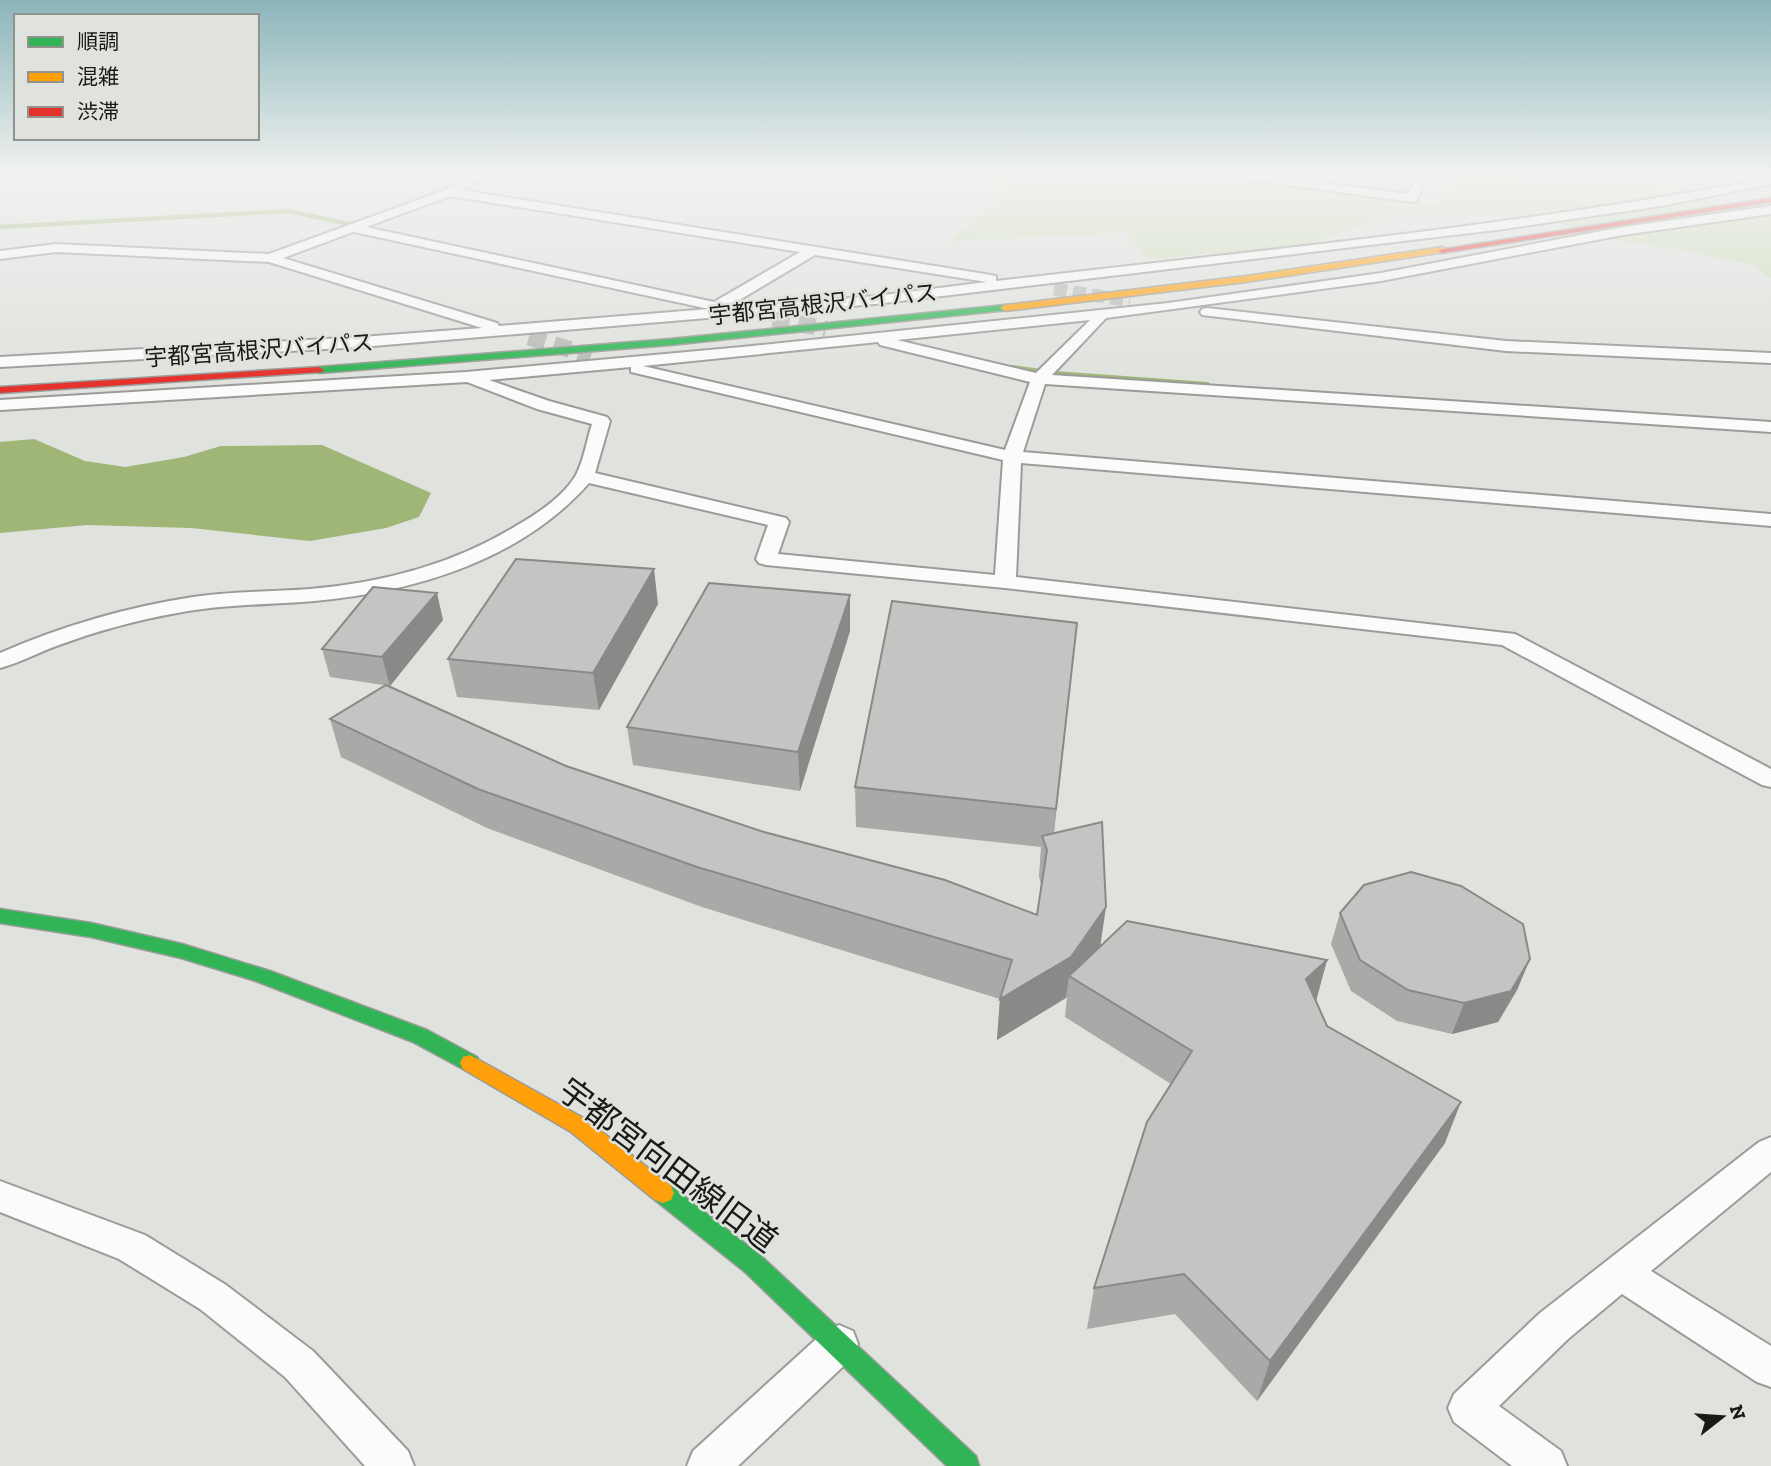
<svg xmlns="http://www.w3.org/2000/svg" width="1771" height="1466" font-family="'Zilla Slab','Noto Sans JP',serif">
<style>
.green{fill:#d0dcbd}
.water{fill:#9fb676}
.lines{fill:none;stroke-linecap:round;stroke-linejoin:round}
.stream-far1{stroke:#9fb676;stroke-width:4.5}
.stream{stroke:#9fb676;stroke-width:6}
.street-tunnel-far1{stroke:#b8bab6;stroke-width:13;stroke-dasharray:13 6;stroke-linecap:butt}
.street-tunnel{stroke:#b8bab6;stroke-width:17;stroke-dasharray:17 9;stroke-linecap:butt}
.street-casing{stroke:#9b9c99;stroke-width:4}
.fast-casing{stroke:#9b9c99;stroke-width:3}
.slow-casing{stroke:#9b9c99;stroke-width:3}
.jam-casing{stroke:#9b9c99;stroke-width:3}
.street{fill:#fafbfa;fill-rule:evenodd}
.fast{fill:#30b455;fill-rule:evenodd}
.slow{fill:#ff9f0a;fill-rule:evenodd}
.jam{fill:#e5322d;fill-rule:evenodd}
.wall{fill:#a9a9a7}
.shaded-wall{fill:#898a88}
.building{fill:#c4c5c2;stroke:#898a88;stroke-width:2}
.labels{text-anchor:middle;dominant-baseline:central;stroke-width:5;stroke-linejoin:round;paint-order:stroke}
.far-street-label{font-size:23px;fill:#191a18;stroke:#e0e3dd}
.near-street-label{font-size:33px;fill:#191a18;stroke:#e0e3dd}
</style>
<rect width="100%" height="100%" fill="#e0e2de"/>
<path class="green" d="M861,173H1195L1236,175L1436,204L1463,173H1614L1687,192L1751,217L1771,215V278L1753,265L1675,249L1630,243L1522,213L1403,211L1307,245L1149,259L1124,233L949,241L1008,192L979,179H874Z"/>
<path class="water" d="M34,439L85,461L125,467L184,457L221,446L322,445L431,493L419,517L386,528L310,541L191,528L87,525L0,533V442Z"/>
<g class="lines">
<path class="stream-far1" d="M0,227L289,211L353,225"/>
<path class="stream" d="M1012,368L1055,374L1207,385"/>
<path class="street-tunnel-far1" d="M1054,289L1130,301"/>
<g class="street-tunnel">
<path d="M773,318L826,329"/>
<path d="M529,337L591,356"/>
</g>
<g class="street-casing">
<g id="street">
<path d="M478,173H493L461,190L991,275L996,276V281C1255,251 1515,226 1771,178V184L1661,206L1504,229L875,304L361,347L0,367V357L361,337L482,328L269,262L56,252L0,259V251L56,244L269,254L445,190ZM450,196L800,252L714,302L366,227ZM353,232H354L709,309L499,326L497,323L283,258ZM815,255L987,282L875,296L726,308Z"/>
<path d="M1215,173H1247L1408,194L1414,182L1423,173H1435L1423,185L1416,201L1412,202L1221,176Z"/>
<path d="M1771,206V214L1623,235L1381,281L1106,318L1052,375L1771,422V432L1045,384L1023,452L1771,514V526L1021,463L1016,577L1515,634L1771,769V787L1762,785L1502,645L1005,588L766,565L759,563L756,559L768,525L589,483C521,560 415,592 314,601C268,605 222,604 177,613C137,620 97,631 59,645C39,652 20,663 0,668V653C62,626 127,607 193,597C232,591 271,592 310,589C382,583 454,564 516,526C537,514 564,496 576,475C584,460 587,439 592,424L537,409L467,382L0,410V400L466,372L742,347L1168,303L1381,273L1623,227ZM1090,320L1036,373L897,340ZM878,342L880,345L1030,382L1005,450L643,366ZM631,367V372L1003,460L995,575L778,554L789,522L786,518L595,473L610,421L607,417L549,401L489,380Z"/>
<path d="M1207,308L1506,341L1771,353V363L1506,351L1202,315L1200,312L1202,309Z"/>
<path d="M1771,1137V1172L1651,1271L1771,1346V1387L1757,1382L1622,1294L1568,1339L1499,1406L1561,1451L1567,1466H1512L1454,1422L1448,1408L1454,1394L1540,1313L1759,1142Z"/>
<path d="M0,1181L145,1235L226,1285L313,1351L408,1451L414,1466H365L285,1377L200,1309L119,1259L0,1212Z"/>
<path d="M839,1325L853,1331L858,1344L853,1357L738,1466H687L693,1451L825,1331Z"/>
</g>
</g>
<g class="fast-casing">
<g id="fast">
<path d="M1005,305L1010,308L1008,310L670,345L319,373L314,370L319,367L670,339Z"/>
<path d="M0,909L91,923L182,944L270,971L427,1030L477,1057L480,1063L477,1069L470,1071L463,1069L413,1042L256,981L181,958L91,937L0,923Z"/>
<path d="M663,1183L671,1186L761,1256L976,1456L979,1466H947L745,1272L655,1200L652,1193L655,1186Z"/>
</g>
</g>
<g class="slow-casing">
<g id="slow">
<path d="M1442,247L1446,250L1445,252L1246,282L1005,311L1000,308L1005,305L1246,276Z"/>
<path d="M470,1055L587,1120L671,1186L674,1193L671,1200L663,1203L655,1200L571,1132L463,1069L460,1063L463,1057Z"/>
</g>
</g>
<g class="jam-casing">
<g id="jam">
<path d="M1771,198V202L1442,253L1438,250Z"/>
<path d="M319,367L324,370L323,372L0,393V387Z"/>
</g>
</g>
<use href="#street" class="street"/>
<use href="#fast" class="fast"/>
<use href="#slow" class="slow"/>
<use href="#jam" class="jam"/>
</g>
<g class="wall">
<path d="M658,604L599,710L457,697L448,659Z"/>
<path d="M443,620L390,686L330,677L322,649Z"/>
<path d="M850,631L800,791L633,765L627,727Z"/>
<path d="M1073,659L1054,833L1101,946L1327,960L1316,1001L1327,1026L1445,1143L1257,1401L1175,1314L1087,1329L1094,1288L1171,1084L1065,1017L1067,997L997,1040L1000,999L702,907L487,828L341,757L330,719L566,766L764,832L1037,915L1041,885L1039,876L1041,847L856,827L855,787Z"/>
<path d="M1340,913L1530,959L1517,990L1498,1022L1452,1034L1397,1021L1351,991L1331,944Z"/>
</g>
<g class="shaded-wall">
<path d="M654,569L658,604L599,710L593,673Z"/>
<path d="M437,593L443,620L390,686L382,657Z"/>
<path d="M850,595V631L800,791L798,752Z"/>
<path d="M1077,623L1052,848L1056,809Z"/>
<path d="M1106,907L1100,948L1069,976L1066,998L997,1040L1000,999Z"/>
<path d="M1530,959L1517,990L1498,1022L1452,1034L1464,1003Z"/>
<path d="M1327,960L1316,1001L1306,979Z"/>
<path d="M1461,1102L1445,1143L1257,1401L1270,1361Z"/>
</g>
<g class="building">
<path d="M516,559L654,569L593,673L448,659Z"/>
<path d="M709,583L850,595L798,752L627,727Z"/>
<path d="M373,587L437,593L382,657L322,649Z"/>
<path d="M892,601L1077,623L1056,809L855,787Z"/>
<path d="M386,685L566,766L764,832L945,880L1037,915L1047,850L1042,836L1102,822L1106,907L1071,957L1000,999L1012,960L697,867L478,789L330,719Z"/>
<path d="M1411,872L1461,886L1523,924L1530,959L1511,991L1464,1003L1408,990L1360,960L1340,913L1364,885Z"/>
<path d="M1127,921L1327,960L1306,979L1327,1026L1461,1102L1270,1361L1184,1274L1094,1288L1147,1122L1192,1051L1069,976Z"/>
</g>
<linearGradient id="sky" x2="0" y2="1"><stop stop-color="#8bb5ba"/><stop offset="0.46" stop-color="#f1f2f0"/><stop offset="1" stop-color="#f1f2f0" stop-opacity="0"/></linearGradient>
<rect width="1771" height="378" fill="url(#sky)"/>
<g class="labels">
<g class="far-street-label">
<text transform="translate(823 304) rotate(-6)">宇都宮高根沢バイパス</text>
<text transform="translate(259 350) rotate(-4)">宇都宮高根沢バイパス</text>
</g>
<g class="near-street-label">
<text transform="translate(668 1165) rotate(37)">宇都宮向田線旧道</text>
</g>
</g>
<rect x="14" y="14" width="245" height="126" fill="#e0e3dd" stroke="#90938e" stroke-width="2"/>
<rect x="28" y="37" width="35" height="10" fill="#30b455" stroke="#90938e" stroke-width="2"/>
<text x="77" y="49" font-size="21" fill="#191a18">順調</text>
<rect x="28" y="72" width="35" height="10" fill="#ff9f0a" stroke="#90938e" stroke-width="2"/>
<text x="77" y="84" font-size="21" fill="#191a18">混雑</text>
<rect x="28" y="107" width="35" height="10" fill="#e5322d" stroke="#90938e" stroke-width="2"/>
<text x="77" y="119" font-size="21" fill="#191a18">渋滞</text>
<g transform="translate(1722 1417) rotate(73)" stroke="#e0e3dd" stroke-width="5" paint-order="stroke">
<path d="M0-5L12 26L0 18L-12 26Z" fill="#191a18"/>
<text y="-10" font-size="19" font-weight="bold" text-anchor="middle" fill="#191a18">N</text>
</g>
</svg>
